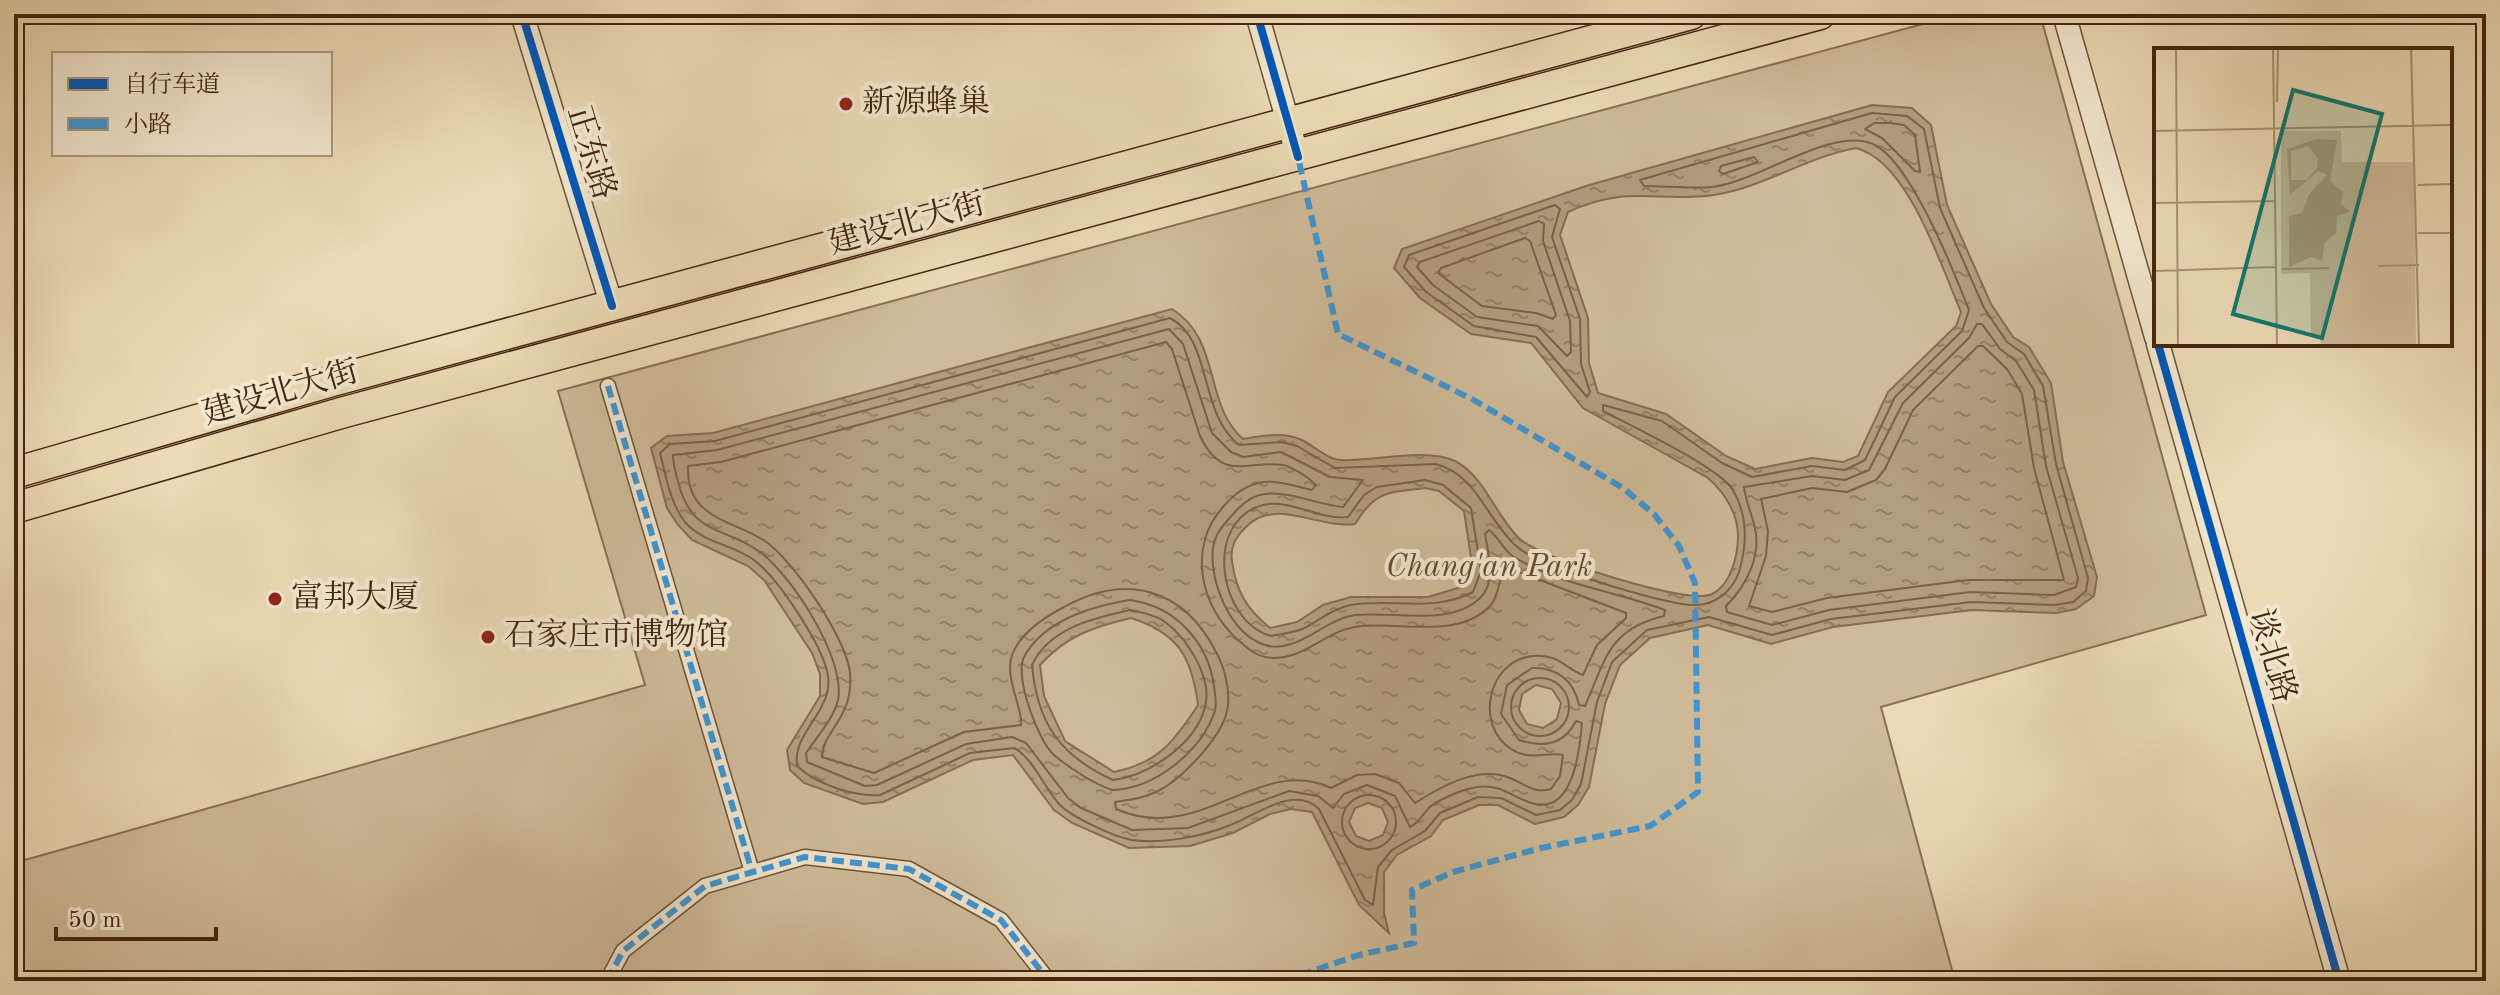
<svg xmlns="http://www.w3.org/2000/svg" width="2500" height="995" font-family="'Old Standard TT','Noto Serif SC',serif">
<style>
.green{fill:#cfbb99;stroke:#8a7054;stroke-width:2}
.water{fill:url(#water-ripples);stroke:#866d51;stroke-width:2;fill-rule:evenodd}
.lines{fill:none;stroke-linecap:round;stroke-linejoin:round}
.shore{stroke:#7b6246;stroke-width:2}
.pedestrian-casing{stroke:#6e5338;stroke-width:17}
.tertiary-casing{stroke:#6e5338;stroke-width:25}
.primary-casing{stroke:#44260f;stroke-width:33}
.pedestrian{stroke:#f2e7cf;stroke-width:14}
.tertiary{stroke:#f2e7cf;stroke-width:22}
.primary{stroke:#ebdab5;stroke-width:30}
.quiet{stroke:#4095d2;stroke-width:6;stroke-dasharray:12 6;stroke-linecap:butt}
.cycleway-casing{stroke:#f2e7cf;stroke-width:13}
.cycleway{stroke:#0057b8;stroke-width:8}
.poi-dot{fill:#8f2418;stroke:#f2e7cf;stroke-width:3}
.labels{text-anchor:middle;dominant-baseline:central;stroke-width:8;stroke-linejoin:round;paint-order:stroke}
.poi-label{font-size:32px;fill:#44260f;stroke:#f2e7cf;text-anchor:start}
.street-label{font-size:32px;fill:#44260f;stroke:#f2e7cf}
.park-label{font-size:32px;font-style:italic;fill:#674b32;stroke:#f2e7cf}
.inset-road{fill:none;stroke:#a89273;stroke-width:2}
.view{fill:#0f766e;fill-opacity:0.15;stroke:#0f766e;stroke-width:4}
.inset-edge{fill:none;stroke:#44260f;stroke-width:4}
</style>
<defs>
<pattern id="water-ripples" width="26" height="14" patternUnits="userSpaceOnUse" patternTransform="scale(2)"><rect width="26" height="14" fill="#b29d7d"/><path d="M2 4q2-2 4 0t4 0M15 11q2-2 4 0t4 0" fill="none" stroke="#928065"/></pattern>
</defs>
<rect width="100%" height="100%" fill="#ebdab5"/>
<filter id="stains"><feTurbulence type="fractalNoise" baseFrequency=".0025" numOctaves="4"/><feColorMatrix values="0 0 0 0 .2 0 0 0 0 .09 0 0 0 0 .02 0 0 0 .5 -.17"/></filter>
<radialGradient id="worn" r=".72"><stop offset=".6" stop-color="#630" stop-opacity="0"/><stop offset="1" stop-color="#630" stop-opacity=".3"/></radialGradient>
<path class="green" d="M1960,14H2040L2206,615L1881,707L1955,981H14V863L645,685L558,391Z"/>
<path class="water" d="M1872,105L1912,108L1931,125L1947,205L1991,304L2013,337L2029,347L2051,383L2063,462L2097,577L2094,596L2076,609L2056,613L1972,610L1833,627L1771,644L1708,625L1650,638L1620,665L1605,704L1589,787L1578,805L1564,817L1535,824L1498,805H1479L1443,820L1431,836L1397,855L1384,872V913L1389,933L1359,905L1312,812L1291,809L1270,814L1233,833L1190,846L1129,848L1072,823L1054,810L1013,755L973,760L883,802L863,804L804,783L790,770L787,750L820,696V674L812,653L764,580L748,566L692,540L678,525L667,508L651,448L667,436L713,433L1172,309C1222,340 1203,404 1243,439C1263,436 1283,431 1302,440C1314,446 1327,459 1340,460C1372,462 1425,447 1455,461C1486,477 1496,518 1521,540C1541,558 1689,606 1712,594C1731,585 1738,555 1738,536C1738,513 1724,492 1708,478L1583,408L1531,343L1471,334L1420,298L1394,268L1402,249L1586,186ZM1856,148C1908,161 1941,266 1961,312L1956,326L1888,392L1858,456L1843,462L1812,458L1755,469L1726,456L1666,414L1598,393L1589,363L1588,318L1560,235L1568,212C1627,184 1658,203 1714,195C1764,187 1807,157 1856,148ZM1425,488L1439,491L1464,511L1473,571L1468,585L1428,597H1351L1323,605L1297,622L1270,628C1247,609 1236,592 1232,561C1230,547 1235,538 1245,528C1273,496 1318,529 1355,524C1376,490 1387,493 1425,488ZM1131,618C1178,633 1192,657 1198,705C1174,742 1158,763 1114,772L1065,741L1044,696L1040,665C1066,636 1093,627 1131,618ZM1536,685L1552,689L1561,703L1557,719L1543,728L1527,724L1519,710L1522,694ZM1368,803L1382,808L1388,822L1383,835L1369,841L1356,836L1349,822L1355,808Z"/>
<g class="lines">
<g class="shore">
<path d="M1872,113L1907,116L1924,129L1940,208L1984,308L2007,342L2024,354L2043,386L2056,464L2088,578L2086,591L2073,602L2055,605L1971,602L1831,619L1772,635L1709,617L1647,630L1612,662L1597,702L1581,784L1572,800L1560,810L1536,815L1501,798L1478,797L1440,813L1425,831L1392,850L1378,867L1373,905L1365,900L1319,809C1293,784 1254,817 1228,826C1200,837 1162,844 1132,840C1114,837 1072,817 1060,805C1044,788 1034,759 1014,748L970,753L880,795C854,797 816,784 797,766C792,730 837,710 827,671C820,642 778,578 754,560C732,544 703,543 685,522C670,503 666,476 660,453L670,444L715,441L1170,318C1213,340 1198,413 1239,445L1281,442L1297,446L1335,468L1436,464C1477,475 1486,518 1515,545C1536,566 1662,604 1693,605C1714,606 1732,592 1739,572C1747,545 1748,516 1733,490C1719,467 1631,426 1603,411V405L1662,421L1722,463L1752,477L1812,466L1845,470L1865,460L1895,397L1962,331L1969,310C1954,272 1910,160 1873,144C1831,126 1757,183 1711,187C1689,189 1665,186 1644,186L1640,180Z"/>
<path d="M1890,123L1904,125L1915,135L1920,172L1915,171L1882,138L1865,129L1874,123Z"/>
<path d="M1754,157L1758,162L1723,174L1719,171L1721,166Z"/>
<path d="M1555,205L1560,209L1552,237L1580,319L1581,364L1590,392L1587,397L1536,337L1474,326L1426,292L1404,267L1409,255Z"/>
<path d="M1539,221L1544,224L1543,241L1570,321L1571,352L1567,356L1538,326L1477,317L1433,285L1417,267L1420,262Z"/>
<path d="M1525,238L1530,241L1556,315L1553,319L1536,313L1482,306L1438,273L1441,268Z"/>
<path d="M1977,324H1982L2000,349L2016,361L2034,390L2046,466L2078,578L2076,587L2054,595L1970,592L1829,610L1772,625L1727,612L1726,606C1746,586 1763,555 1754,524C1751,512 1745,499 1744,487L1812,476L1845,480L1869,470L1903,403L1969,338Z"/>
<path d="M1169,329L1183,344L1212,433L1231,452L1243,457L1281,452L1330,477L1363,480L1343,507C1319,505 1289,491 1265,494C1252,495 1243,503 1235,512C1225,523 1215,533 1213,548C1209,581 1230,634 1265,645C1297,655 1325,618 1356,615C1393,611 1450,627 1480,598C1497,582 1488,553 1485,534L1489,530C1499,537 1503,550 1514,557C1560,585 1615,591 1665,610L1664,616C1608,629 1605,661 1585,706L1579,705C1574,680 1556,667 1532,668L1507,685L1501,714L1519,740C1543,748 1564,745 1576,721L1582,723C1580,747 1574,813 1535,804C1514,799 1502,783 1477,787C1464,789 1442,798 1431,806C1423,813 1420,822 1410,827L1395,796L1367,785L1344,794L1333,808L1318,796L1289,791L1188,828L1132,830L1081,808L1068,798L1026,743L1012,737L966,744L877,785L865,786L807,762L806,753C816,738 834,718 838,700C846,659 792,576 760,552C724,526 693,536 679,485C676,475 673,465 673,455L717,450Z"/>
<path d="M1166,342L1172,349L1200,436C1223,484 1248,459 1283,465C1294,468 1308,477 1316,485L1312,490C1297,487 1279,480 1264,482C1247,484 1234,494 1223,507C1187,547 1200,607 1239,641C1247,647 1254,655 1265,657C1300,664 1323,632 1355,627C1397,620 1458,641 1491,605C1500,594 1498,576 1506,567L1626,613V618L1597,645L1583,675C1567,670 1558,653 1533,656C1488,660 1474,725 1511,749C1531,762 1549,751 1563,755L1560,776L1551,789C1534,794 1525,784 1510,778C1478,765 1440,787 1415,803L1399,783L1375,774L1357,775L1331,788C1258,754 1201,846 1116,809L1115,802C1127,800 1140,799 1151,794C1177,785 1221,739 1227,711C1231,693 1225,668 1216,652C1184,589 1127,572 1064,607C1045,617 1020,633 1012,655C1004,678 1024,712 1021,725L964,732L874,773L822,757C822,731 854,719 850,673C847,639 793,560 765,541C731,519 686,519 688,466L721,462Z"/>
<path d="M1978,346H1983L2007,369L2022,394L2034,468L2064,580H1968L1827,598L1772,612L1749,606L1766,556L1768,531L1761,499L1812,488L1847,492L1876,480L1885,469L1913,410Z"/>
<path d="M1425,480L1443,485L1471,508L1481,571L1473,592C1433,613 1393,598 1351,605C1331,609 1319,621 1302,629C1293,633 1281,634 1271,636C1218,621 1203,521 1263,505C1289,498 1321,521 1348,517L1364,495L1377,487Z"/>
<path d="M1130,600C1175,606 1208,642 1214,686C1215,694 1217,703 1215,711C1201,752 1154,789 1112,790C1094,784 1068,767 1054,755C1038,741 1014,676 1024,657C1044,620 1093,606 1130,600Z"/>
<path d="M1130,610C1141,612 1156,615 1165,622C1187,638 1213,678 1205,707C1196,744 1148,776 1113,780C1060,756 1037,723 1032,665C1049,628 1094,618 1130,610Z"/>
<circle cx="1540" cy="707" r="29"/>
<circle cx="1369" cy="822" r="27"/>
</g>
<g class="pedestrian-casing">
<g id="pedestrian">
<path d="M608,386L752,872"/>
<path d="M607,981L623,951L705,886L805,857L909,869L1001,920L1049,981"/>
</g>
</g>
<g class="tertiary-casing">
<g id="tertiary">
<path d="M522,14L612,306"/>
<path d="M1257,14L1298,157"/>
<path d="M2064,14L2156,337"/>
<path d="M2158,344L2339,981"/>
</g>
</g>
<g class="primary-casing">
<g id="primary">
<path d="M14,473L332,381L1691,14"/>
<path d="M14,508L341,413L1820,14"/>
</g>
</g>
<use href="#pedestrian" class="pedestrian"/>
<use href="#tertiary" class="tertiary"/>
<use href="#primary" class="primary"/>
<g class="quiet">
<path d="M608,386L752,872"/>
<path d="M607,981L623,951L705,886L805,857L909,869L1001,920L1049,981"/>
<path d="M1283,981L1359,955L1414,943L1412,890L1453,872L1541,848L1650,826L1698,792L1695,583L1679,546L1654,514L1623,488L1472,399L1338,334L1298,157"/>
</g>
<g class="cycleway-casing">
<g id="cycleway">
<path d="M522,14L612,306"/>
<path d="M1257,14L1298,157"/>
<path d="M2158,344L2339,981"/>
</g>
</g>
<use href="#cycleway" class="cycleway"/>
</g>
<g class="poi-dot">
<circle cx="846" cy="104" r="8"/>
<circle cx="275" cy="599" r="8"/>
<circle cx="488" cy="637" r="8"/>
</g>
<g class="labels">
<g class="poi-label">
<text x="862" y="104">新源蜂巢</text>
<text x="291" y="599">富邦大厦</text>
<text x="504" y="637">石家庄市博物馆</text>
</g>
<g class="street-label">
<text transform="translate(590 153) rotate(73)">正东路</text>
<text transform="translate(907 225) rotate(-15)">建设北大街</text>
<text transform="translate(281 394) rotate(-16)">建设北大街</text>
<text transform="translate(2271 656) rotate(74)">谈北路</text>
</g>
<g class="park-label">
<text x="1489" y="568">Chang'an Park</text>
</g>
</g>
<g transform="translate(2154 48)">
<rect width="298" height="298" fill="#ebdab5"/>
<path d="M127,83H187L188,114H260L262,298H167L166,290H157L156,225L127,226Z" fill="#cfbb99"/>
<path d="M162,91L183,92L176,133L189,144L187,156L196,164L183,168L182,185L171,194L168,213L157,209L135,219V168L148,165L155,146L173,127L164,123L136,147L133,101ZM154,98L164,110L163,120L152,132H137V103Z" fill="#b29d7d" fill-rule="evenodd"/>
<path class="inset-road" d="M22,0L24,298M119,0L123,298M257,0L265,298M123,54L124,0M0,83L298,77M264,137L298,136M0,155L122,153M264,185H298M224,218L265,217M128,221L175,220M0,223L121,219"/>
<path class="view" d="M139,42L228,66L168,290L79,266Z"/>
<rect width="298" height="298" class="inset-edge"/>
</g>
<rect width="2500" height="995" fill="none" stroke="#ebdab5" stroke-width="48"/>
<rect x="16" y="16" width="2468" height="963" fill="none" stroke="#44260f" stroke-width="4"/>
<rect x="24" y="24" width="2452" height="947" fill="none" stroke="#44260f" stroke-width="2"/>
<rect x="52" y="52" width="280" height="104" fill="#f2e7cf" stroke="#ac9a82" stroke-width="2"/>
<rect x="68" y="78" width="40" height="12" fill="#0057b8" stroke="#ac9a82" stroke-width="2"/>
<text x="124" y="92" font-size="24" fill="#44260f">自行车道</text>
<rect x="68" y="118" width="40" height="12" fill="#4095d2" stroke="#ac9a82" stroke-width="2"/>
<text x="124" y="132" font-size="24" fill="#44260f">小路</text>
<path d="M56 927v12h160v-12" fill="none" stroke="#44260f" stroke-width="4"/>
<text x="68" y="927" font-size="24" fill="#44260f" stroke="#f2e7cf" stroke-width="6" paint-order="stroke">50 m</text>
<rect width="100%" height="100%" filter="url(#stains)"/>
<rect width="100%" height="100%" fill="url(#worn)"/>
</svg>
